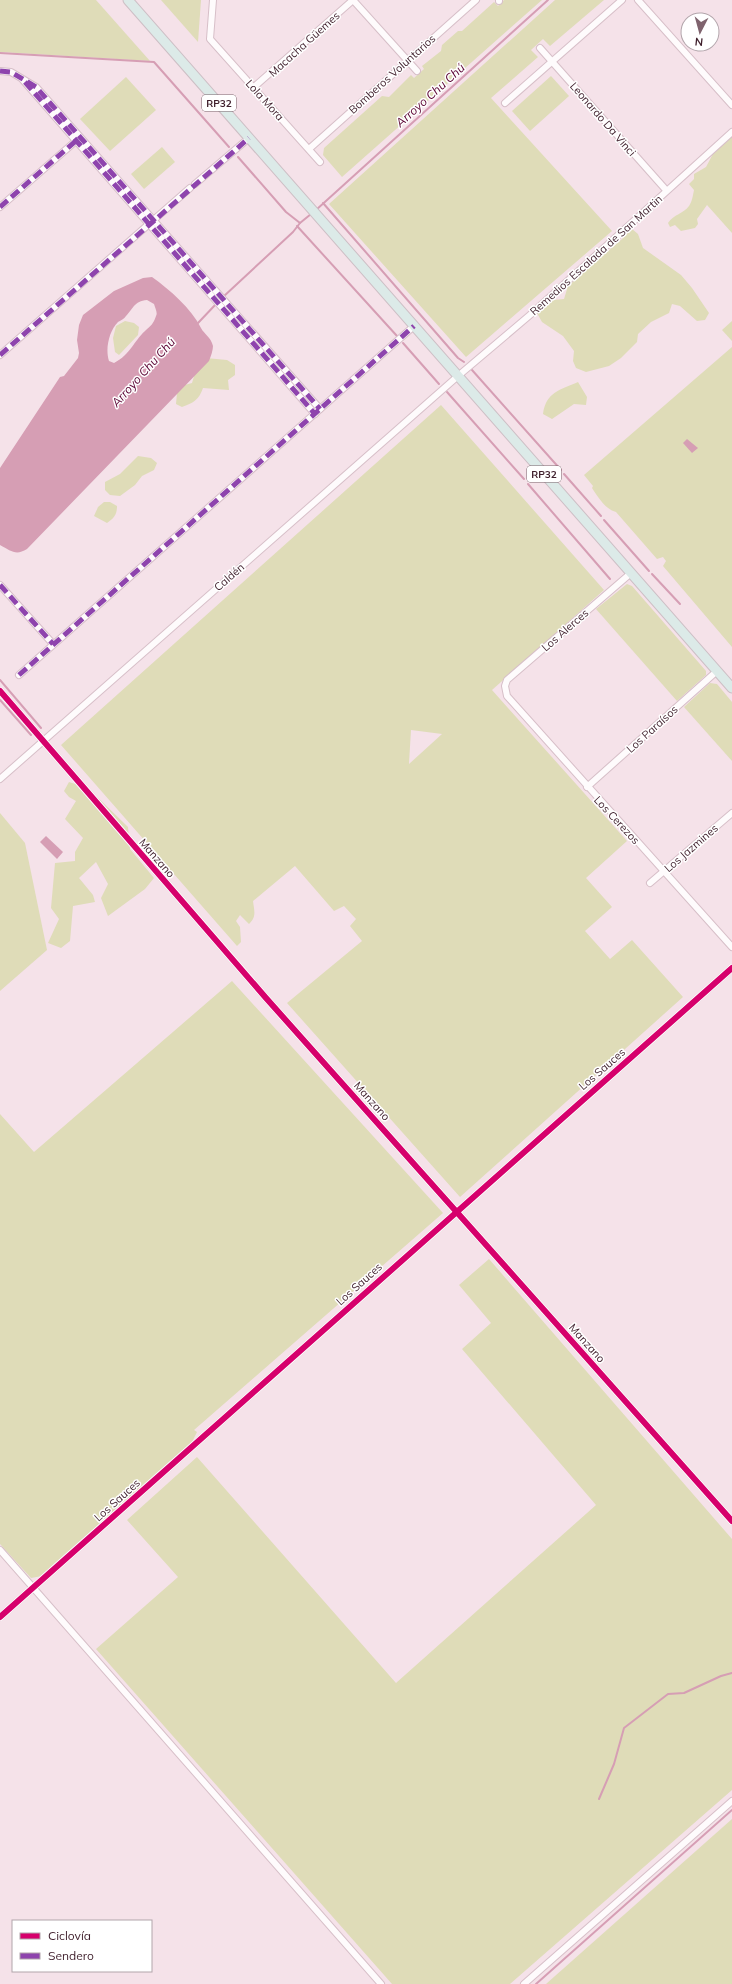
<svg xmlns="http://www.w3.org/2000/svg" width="732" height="1984" font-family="Mulish,sans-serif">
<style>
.green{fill:#dfdcb8;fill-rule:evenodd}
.water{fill:#d69eb4;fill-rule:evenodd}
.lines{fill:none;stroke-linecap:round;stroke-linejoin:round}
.stream{stroke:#d69eb4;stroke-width:2}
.minor-casing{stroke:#d7bfc8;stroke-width:8}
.primary-casing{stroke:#cdbfc5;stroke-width:11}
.minor{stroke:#fefbfc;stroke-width:6}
.primary{stroke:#dceae8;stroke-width:9}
.quiet{stroke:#8e44ad;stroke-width:5;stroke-dasharray:10 5;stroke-linecap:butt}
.cycleway-casing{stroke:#fff;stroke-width:8}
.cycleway{stroke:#d6006c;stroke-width:6}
.labels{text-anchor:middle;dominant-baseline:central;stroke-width:3;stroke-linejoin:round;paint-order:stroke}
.shield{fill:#fff;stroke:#79626b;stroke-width:1}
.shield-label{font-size:10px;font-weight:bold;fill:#3f1f2c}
.street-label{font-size:11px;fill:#3f1f2c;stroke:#fff}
.water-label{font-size:12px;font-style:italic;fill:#5b0434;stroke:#fff}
</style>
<rect width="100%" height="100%" fill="#f5e2e9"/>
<g class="green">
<path d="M0,0H96L150,61L0,52Z"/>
<path d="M161,0H201L198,42Z"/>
<path d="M504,0H542L342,177L323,155L324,148L382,96L389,97L411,75L414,78L424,69L422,66L441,51L442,45L458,31H462L494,2L498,6Z"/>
<path d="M555,0H604L550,46L543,39L531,50L538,57L491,98L612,231L466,357L329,204Z"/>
<path d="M551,76L569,96L530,131L512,111Z"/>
<path d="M126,77L156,110L110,151L80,119Z"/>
<path d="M732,132V233L707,205L697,219L698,224L695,228L681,231L675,225L670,227L668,223C674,214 683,214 689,206C692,202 693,195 694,190L689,184L694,179V174L706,167L722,137Z"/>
<path d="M162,147L175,162L144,189L131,174Z"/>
<path d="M632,229L638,234L643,248L681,275L692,288L709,313L705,320L697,321L680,306L672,304L669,313L651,322L638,334L637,342L621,358L609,366L586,372L576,368L573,361L574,351L563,336L542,322L537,313L553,300L564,299L568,286L622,239Z"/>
<path d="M125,321L134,323L139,327L138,335L119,355L115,352L113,338L116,326Z"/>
<path d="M732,321V341L722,330Z"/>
<path d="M732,347V647L663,566L666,561L663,557L657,559L616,512C605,509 598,497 592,488L593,486L584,475Z"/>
<path d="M206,358L227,360L235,365V375L228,380L229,390L203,388C199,400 193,403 182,407L176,404L177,393L181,386L192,383L195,373Z"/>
<path d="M578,382L587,397L586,405L574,404L552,419L543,414C546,392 560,390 578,382Z"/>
<path d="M441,405L604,590L492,690L627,841L586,878L612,907L585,931L610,959L632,940L683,997L460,1197L287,1003L362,941L350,926L356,919L344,906L334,911L295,866L253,901C254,910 257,917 249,924L240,915L236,921L240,927L241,942L237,946L61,745ZM411,730L442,734L409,764V763Z"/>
<path d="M138,456L151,458L157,463L154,470L142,476L135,485L120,496L110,495L105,490V482L120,474Z"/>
<path d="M104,502H110L117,506C117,515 114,518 107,523L94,516L98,507Z"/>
<path d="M627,584L632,586L706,671V675L677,701L596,609Z"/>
<path d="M710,683L717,684L732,702V761L684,707Z"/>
<path d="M69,782L88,788L128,827L130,849L154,878L145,889L108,916L101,898L108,884L96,862L79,878L93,895L95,902L73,906L70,941L61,948L48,943L59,919L51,908L55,863L75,861V852L83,838L65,819L76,801L69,797L64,791Z"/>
<path d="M0,813L25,843L47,950L0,991Z"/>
<path d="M232,981L443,1213L194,1430L197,1432L191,1444L42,1576L31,1578L0,1544V1114L34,1152Z"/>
<path d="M489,1259L732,1539V1790L510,1984H392L96,1649L178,1577L127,1520L197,1457L396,1683L596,1505L462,1349L491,1323L459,1285Z"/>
<path d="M732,1819V1984H546Z"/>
</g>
<g class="water">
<path d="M152,277C170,290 191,308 201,328C204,334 211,337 213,346C213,350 211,356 209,361L27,549C16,556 11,551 0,545V468L60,377L64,376L78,358L79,353L77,340L79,325L83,315L114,291L143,278ZM147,300L154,304C155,308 158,313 156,316C153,325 151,325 145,331C133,342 131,354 114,363L109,361C105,349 109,331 118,322C121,320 124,319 126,316C133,309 134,301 147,300Z"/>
<path d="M687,439L698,448L692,453L683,443Z"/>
<path d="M46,836L63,852L57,859L40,842Z"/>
</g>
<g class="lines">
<g class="stream">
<path d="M0,53L154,62L229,147"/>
<path d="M238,157L286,212L300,223"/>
<path d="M323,203L458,358L464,362"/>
<path d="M316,210L548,0"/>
<path d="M297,226L397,336"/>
<path d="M223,297L293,232L300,223L311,214"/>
<path d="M198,323L217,303"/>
<path d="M403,343L439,384"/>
<path d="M472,370L561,470"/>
<path d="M447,392L524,479"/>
<path d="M564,474L601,516"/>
<path d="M528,484L610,579"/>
<path d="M604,520L649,571"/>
<path d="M652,574L680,604"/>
<path d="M0,680L41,728"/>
<path d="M0,700L31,735"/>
<path d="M599,1799L614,1764L624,1728L668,1694L684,1693L721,1676L732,1673"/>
<path d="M536,1984L732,1810"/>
</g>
<g class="minor-casing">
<g id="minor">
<path d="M213,0L210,39L320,162"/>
<path d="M353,0L417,71"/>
<path d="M499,0V1"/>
<path d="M638,0L732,105"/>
<path d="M540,48L666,190"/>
<path d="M0,71L11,72L36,87L320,409"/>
<path d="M23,80L315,414"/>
<path d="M254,87L353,0"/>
<path d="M505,103L622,0"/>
<path d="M309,149L476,0"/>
<path d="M195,184L249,138"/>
<path d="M0,207L77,140"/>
<path d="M0,355L190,188"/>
<path d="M631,573L507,680L505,686L507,696L732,947"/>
<path d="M0,585L53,644"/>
<path d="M19,675L414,326"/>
<path d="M0,691L266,998L732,1521"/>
<path d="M0,779L458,376L530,315L732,132"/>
<path d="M587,787L717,671"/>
<path d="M650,883L732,813"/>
<path d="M0,1550L381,1984"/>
<path d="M0,1617L732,968"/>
<path d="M524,1984L732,1801"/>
</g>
</g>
<g class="primary-casing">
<path id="primary" d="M128,0L732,688"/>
</g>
<use href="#minor" class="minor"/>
<use href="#primary" class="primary"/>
<g class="quiet">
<path d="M0,71L11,72L36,87L320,409"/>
<path d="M25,82L315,414"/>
<path d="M0,207L78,139"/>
<path d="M0,355L249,138"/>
<path d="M0,585L53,644"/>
<path d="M19,675L414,326"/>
</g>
<g class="cycleway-casing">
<g id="cycleway">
<path d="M0,691L266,998L732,1521"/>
<path d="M0,1617L732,968"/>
</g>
</g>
<use href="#cycleway" class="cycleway"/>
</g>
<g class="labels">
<g class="shield">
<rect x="202" y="95" width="34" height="16" rx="3"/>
<rect x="527" y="466" width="34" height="16" rx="3"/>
</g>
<g class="shield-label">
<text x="219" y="103">RP32</text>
<text x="544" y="474">RP32</text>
</g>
<g class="street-label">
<text transform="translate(304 44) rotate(-42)">Macacha Güemes</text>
<text transform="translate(392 74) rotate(-42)">Bomberos Voluntarios</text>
<text transform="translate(265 100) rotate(48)">Lola Mora</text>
<text transform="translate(603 119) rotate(49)">Leonardo Da Vinci</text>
<text transform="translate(596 255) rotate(-42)">Remedios Escalada de San Martin</text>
<text transform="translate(229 577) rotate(-41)">Caldén</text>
<text transform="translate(565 630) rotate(-41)">Los Alerces</text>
<text transform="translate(652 729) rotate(-42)">Los Paraísos</text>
<text transform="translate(617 820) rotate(47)">Los Cerezos</text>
<text transform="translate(691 848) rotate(-41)">Los Jazmines</text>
<text transform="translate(157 858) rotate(49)">Manzano</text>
<text transform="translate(602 1069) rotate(-41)">Los Sauces</text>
<text transform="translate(372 1101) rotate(48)">Manzano</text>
<text transform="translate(359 1284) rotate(-42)">Los Sauces</text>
<text transform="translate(587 1343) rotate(48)">Manzano</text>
<text transform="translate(117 1500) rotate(-42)">Los Sauces</text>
</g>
<g class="water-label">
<text transform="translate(430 95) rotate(-42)">Arroyo Chu Chú</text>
<text transform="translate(143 372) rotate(-48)">Arroyo Chu Chú</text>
</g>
</g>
<rect x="12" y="1920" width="140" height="52" fill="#ffffff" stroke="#b2a5ab"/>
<rect x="20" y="1933" width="20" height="6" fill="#d6006c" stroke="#b2a5ab"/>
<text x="48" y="1940" font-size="12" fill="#3f1f2c">Ciclovía</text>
<rect x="20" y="1953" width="20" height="6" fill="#8e44ad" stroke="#b2a5ab"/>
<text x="48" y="1960" font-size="12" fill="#3f1f2c">Sendero</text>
<g transform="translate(700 32) rotate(186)"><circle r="19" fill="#ffffff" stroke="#b2a5ab"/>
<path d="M0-3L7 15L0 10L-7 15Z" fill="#7f636e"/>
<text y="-6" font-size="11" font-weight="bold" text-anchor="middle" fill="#3f1f2c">N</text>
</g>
</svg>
